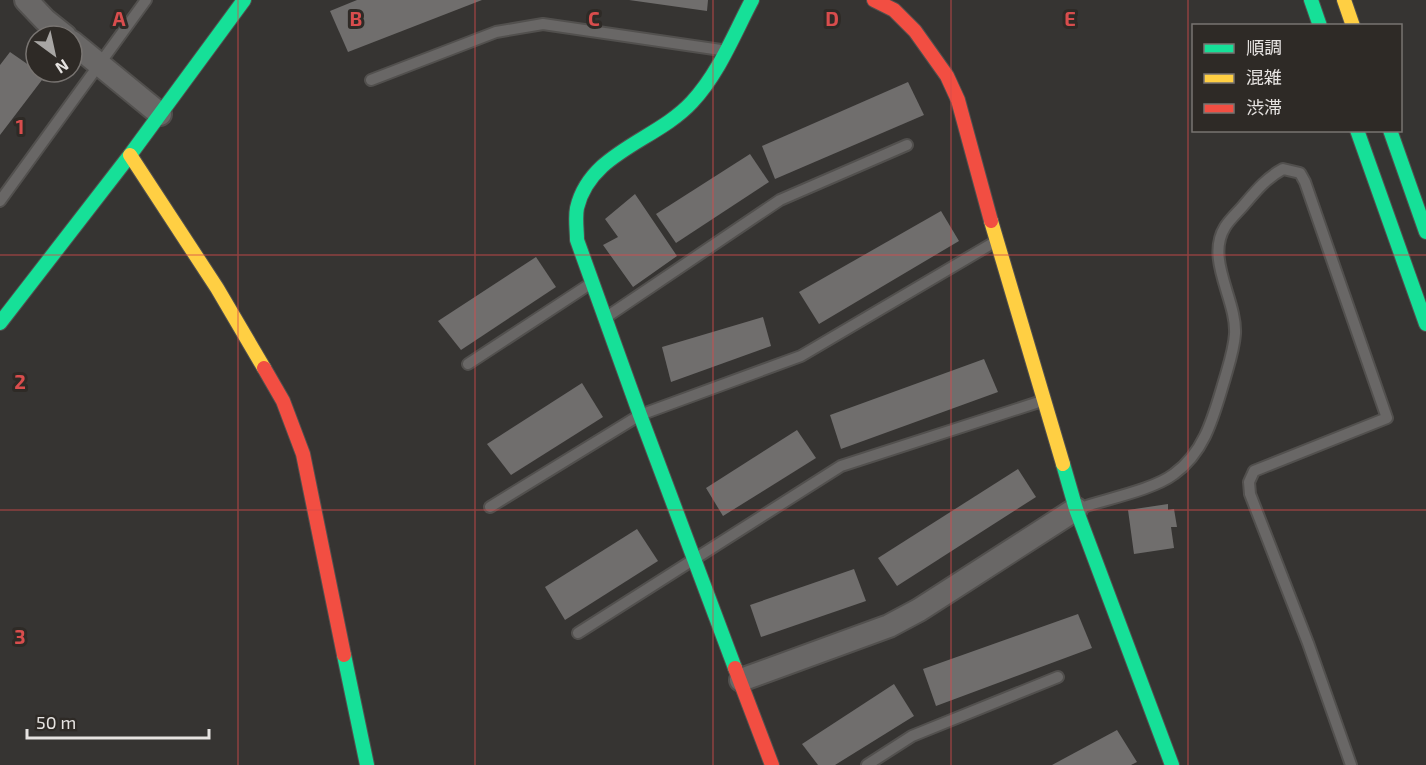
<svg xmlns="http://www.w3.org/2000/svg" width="1426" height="765" font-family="'Exo 2','Noto Sans JP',sans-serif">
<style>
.building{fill:#706e6d}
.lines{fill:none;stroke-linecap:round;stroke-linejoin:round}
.lane-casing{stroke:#52504e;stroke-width:14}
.street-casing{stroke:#52504e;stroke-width:26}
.fast-casing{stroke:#52504e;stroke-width:16}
.slow-casing{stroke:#52504e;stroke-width:16}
.jam-casing{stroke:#52504e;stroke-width:16}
.lane{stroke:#696766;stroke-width:10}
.street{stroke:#696766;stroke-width:22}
.fast{stroke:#16e098;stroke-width:14}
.slow{stroke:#ffcf43;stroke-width:14}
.jam{stroke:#f24e42;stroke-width:14}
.grid{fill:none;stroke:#d94d4d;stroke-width:1.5;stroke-opacity:0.55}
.grid-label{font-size:20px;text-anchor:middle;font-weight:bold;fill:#d94d4d;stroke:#2e2a26;stroke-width:6;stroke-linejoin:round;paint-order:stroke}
</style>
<rect width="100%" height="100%" fill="#363432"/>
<g class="building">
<path d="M357,0H482L348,52L330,11Z"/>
<path d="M629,0H708L707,11Z"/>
<path d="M10,52L36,70V72L45,76L0,135V65Z"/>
<path d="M908,82L924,115L775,179L762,146Z"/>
<path d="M750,154L769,182L676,243L656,214Z"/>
<path d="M635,194L677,256L633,287L603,245L618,237L605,219Z"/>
<path d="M941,211L959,241L819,324L799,292Z"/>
<path d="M536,257L556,287L461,350L438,321Z"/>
<path d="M763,317L771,346L671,382L662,347Z"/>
<path d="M984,359L998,392L841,449L830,415Z"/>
<path d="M582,383L603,417L511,475L487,444Z"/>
<path d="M797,430L816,458L723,516L706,488Z"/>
<path d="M1018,469L1036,497L897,586L878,558Z"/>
<path d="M1168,504V510L1174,509L1177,527H1171L1174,548L1134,554L1128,510Z"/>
<path d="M637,529L658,561L565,620L545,587Z"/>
<path d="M854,569L866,601L761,637L750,605Z"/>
<path d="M1078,614L1092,648L936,706L923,669Z"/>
<path d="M894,684L914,716L835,765H818L802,744Z"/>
<path d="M1117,730L1137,762L1131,765H1052Z"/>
</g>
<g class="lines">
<g class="lane-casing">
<g id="lane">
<path d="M371,80L496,32L543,24L721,50"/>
<path d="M0,201L146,0"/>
<path d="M608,316L780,200L907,145"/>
<path d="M468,364L590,284"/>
<path d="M490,507L640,415L801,356L993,243"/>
<path d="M1080,508C1106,499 1153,490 1174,474C1206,451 1214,414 1225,378C1229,364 1234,349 1235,334C1237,300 1205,259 1225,227C1230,219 1237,213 1243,206C1255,192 1266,178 1283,169L1300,173L1305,182L1387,418L1254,471L1249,482L1250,494L1308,643L1351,765"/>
<path d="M578,633L841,466L1042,401"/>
<path d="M867,765L912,736L1058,677"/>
</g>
</g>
<g class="street-casing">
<g id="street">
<path d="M26,0L45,20L65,36"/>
<path d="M72,42L160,114"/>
<path d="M741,680L889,626L919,610L1076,509"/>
</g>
</g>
<g class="fast-casing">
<g id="fast">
<path d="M1311,0L1320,26"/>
<path d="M1357,130L1426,324"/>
<path d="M1390,130L1426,232"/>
<path d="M0,323L130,155L244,0"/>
<path d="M1063,464L1076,509L1172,765"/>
<path d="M344,655L367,765"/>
<path d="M735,668L640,415L577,240C577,230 575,218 577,208C590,152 656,141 692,102C719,73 734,34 752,0"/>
</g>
</g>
<g class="slow-casing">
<g id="slow">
<path d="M1344,0L1353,26"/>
<path d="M130,155L217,288L264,368"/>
<path d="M991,221L1063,464"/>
</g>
</g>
<g class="jam-casing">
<g id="jam">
<path d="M874,0L894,10L915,31L947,76L958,100L991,221"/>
<path d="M264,368L283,401L303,454L344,655"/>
<path d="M735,668L772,765"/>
</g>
</g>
<use href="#lane" class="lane"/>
<use href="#street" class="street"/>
<use href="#fast" class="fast"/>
<use href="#slow" class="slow"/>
<use href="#jam" class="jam"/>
</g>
<path class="grid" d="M238,0V765M475,0V765M713,0V765M951,0V765M1188,0V765M0,255H1426M0,510H1426"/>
<g class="grid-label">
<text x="119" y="26">A</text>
<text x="356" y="26">B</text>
<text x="594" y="26">C</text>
<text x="832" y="26">D</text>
<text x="1070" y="26">E</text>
<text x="20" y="134">1</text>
<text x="20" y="389">2</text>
<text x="20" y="644">3</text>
</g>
<rect x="1192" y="24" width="210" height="108" fill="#2e2a26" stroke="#787471" stroke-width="1.5"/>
<rect x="1204" y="44" width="30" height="9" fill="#16e098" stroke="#787471" stroke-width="1.5"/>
<text x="1246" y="54" font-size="18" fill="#e6e3e1">順調</text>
<rect x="1204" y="74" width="30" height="9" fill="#ffcf43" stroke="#787471" stroke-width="1.5"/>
<text x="1246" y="84" font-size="18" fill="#e6e3e1">混雑</text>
<rect x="1204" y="104" width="30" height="9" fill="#f24e42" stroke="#787471" stroke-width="1.5"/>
<text x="1246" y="114" font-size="18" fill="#e6e3e1">渋滞</text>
<g transform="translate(54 54) rotate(147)"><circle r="28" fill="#2e2a26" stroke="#787471" stroke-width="1.5"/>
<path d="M0-4.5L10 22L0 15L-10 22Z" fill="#a8a6a4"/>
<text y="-9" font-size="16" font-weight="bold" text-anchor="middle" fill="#e6e3e1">N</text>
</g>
<path d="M27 729v9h182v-9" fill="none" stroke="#e6e3e1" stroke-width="3"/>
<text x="36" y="729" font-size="18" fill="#e6e3e1" stroke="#2e2a26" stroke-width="4.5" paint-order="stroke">50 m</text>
</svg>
